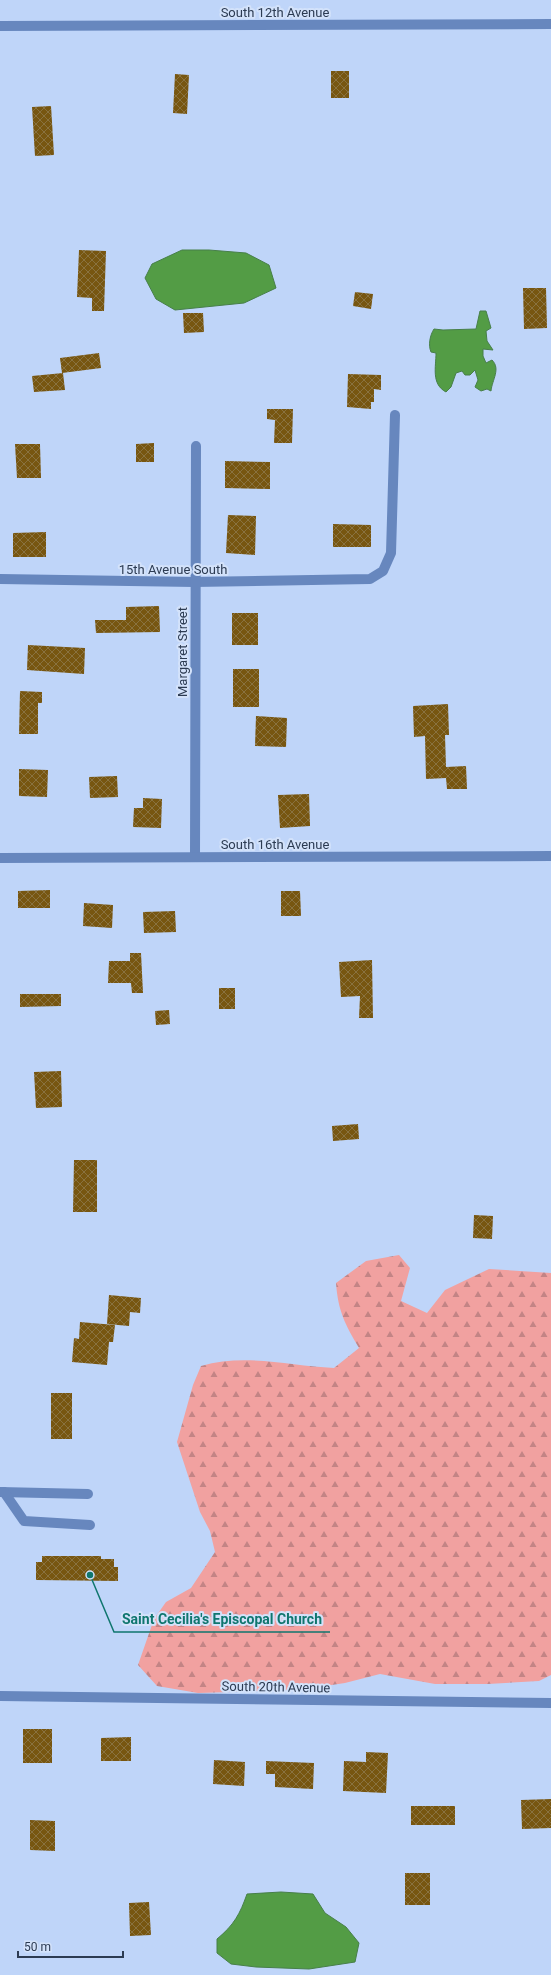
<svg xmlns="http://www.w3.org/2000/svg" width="551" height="1975" font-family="Roboto,sans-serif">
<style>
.forest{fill:url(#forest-firs)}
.water{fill:#539c45;stroke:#477f49}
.building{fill:url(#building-cross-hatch)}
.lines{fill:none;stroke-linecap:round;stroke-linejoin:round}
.minor{stroke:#6787be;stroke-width:10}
.labels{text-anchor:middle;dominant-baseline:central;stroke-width:4;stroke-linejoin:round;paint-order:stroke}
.street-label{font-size:13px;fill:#2c3b52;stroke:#d3e2fa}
.leader{fill:none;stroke:#0f766e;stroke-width:1.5}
.callout-dot{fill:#0f766e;stroke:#d3e2fa;stroke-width:1.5}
.callout-label{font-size:14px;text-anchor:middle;font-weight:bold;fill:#0f766e;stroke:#d3e2fa;stroke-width:4;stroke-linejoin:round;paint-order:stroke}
</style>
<defs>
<pattern id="forest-firs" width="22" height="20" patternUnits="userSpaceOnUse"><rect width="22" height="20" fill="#f1a1a0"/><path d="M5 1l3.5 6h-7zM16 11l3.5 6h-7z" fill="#c38485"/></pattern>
<pattern id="building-cross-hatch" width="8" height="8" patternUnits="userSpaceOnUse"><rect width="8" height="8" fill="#775611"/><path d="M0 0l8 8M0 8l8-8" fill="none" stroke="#897240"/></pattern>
</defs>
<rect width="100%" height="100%" fill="#bfd5f9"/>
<path class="forest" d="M399,1255L410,1268L401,1301L427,1313L445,1290L489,1269L551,1273V1675L539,1681L488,1684H435L380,1674L345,1683L298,1690L198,1693L157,1686L138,1665L154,1619L166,1602L191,1588L215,1552L210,1531L200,1512L177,1442L193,1385L201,1366C245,1353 290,1366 334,1368L359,1348C345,1324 338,1311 336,1283L366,1261Z"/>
<g class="water">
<path d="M182,250H209L246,253L269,265L276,288L244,303L175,310L156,299L145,278L152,264Z"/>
<path d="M480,311H486L491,328L486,331L487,341L493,350L483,349V356L486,363L492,360C501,369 492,380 491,391L487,389L481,391L475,387L478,380L475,370L470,375H465L462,371L456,373L451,387L446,392C431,384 436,367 436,353L431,352C428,345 430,335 434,329L443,330L476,329Z"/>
<path d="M281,1892L313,1894L325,1913L346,1927L359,1943L355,1962L309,1969L256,1967L231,1964L217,1953V1939C234,1925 240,1914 247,1894Z"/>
</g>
<g class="building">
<rect x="331" y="71" width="18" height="27"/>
<path d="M175,74L189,75L187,114L173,113Z"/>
<path d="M51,106L54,155L35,156L32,107Z"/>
<path d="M79,250L106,251L104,311H92V298L77,297Z"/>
<path d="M523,288H546L547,328L524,329Z"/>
<path d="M355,292L373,294L371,309L353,306Z"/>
<path d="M183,313H203L204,332L184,333Z"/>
<path d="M99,353L101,368L62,373L60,358Z"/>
<path d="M63,373L65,390L34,392L32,376Z"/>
<path d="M348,374L381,375V390L374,389V402H371V409L347,407Z"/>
<path d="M267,409H293L292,443H274L275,420L267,419Z"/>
<path d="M154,443V462H136V444Z"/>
<path d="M15,444H40L41,478H17Z"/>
<path d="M225,461L270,462V489L225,488Z"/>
<path d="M228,515L256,516L255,555L226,553Z"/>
<path d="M333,524L371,525V547H333Z"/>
<path d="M46,532V557H13V533Z"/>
<path d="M159,606L160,632L96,633L95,620H126V607Z"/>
<rect x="232" y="613" width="26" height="32"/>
<path d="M28,645L85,648L84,674L27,670Z"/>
<rect x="233" y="669" width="26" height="38"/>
<path d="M20,691L42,692V703H38V734H19Z"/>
<path d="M448,704L449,735H445L446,767L466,766L467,789H447L446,778L426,779L425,736L414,737L413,706Z"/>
<path d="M256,716L287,718L286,747L255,746Z"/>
<path d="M19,769L48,770L47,797L19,796Z"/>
<path d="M117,776L118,797L90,798L89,777Z"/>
<path d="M309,794L310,826L280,828L278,795Z"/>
<path d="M143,798L162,799L161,828L133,827L134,808H143Z"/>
<path d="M50,890V908H18V891Z"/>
<path d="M281,891H300L301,916H281Z"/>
<path d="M84,903L113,905L112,928L83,926Z"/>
<path d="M175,911L176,932L144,933L143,912Z"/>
<path d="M130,953H141L143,993H132L131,983H108L109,961H130Z"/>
<path d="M372,960L373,1018H359L360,996L341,997L339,962Z"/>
<rect x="219" y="988" width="16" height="21"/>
<path d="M20,994H61V1006L20,1007Z"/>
<path d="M169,1010L170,1024L156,1025L155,1011Z"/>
<path d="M61,1071L62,1107L36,1108L34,1072Z"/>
<path d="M358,1124L359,1139L333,1141L332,1126Z"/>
<path d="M74,1160H97V1212H73Z"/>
<path d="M474,1215L493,1216L492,1239L473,1238Z"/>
<path d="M109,1295L141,1298L140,1313L130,1312L129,1326L107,1324Z"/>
<path d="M80,1322L115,1325L113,1342H109L107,1365L72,1362L74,1338L79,1339Z"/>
<rect x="51" y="1393" width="21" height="46"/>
<path d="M42,1556H101V1559H114V1567H118V1581L36,1580V1562H42Z"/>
<rect x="23" y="1729" width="29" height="34"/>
<path d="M131,1737V1761H101V1738Z"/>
<path d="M366,1752L388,1753L386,1793L343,1791L344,1761L366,1762Z"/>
<path d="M214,1760L245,1762L244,1786L213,1784Z"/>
<path d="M266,1761L314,1763L313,1789L275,1787V1774H266Z"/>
<path d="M551,1799V1828L522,1829L521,1800Z"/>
<rect x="411" y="1806" width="44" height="19"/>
<path d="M30,1820L55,1821V1851L30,1850Z"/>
<rect x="405" y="1873" width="25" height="32"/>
<path d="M149,1902L151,1935L130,1936L129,1903Z"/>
</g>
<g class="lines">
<g class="minor">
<path d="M0,26L551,24"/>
<path d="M0,579L194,582L370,579L383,571L391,553L395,415"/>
<path d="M195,857L196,446"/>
<path d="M0,858L551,856"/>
<path d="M0,1492L88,1494"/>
<path d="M4,1492L24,1521L90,1525"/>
<path d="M0,1696L551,1703"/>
</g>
</g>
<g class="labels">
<g class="street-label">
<text x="275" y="12">South 12th Avenue</text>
<text x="173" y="569">15th Avenue South</text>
<text transform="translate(182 652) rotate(-90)">Margaret Street</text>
<text x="275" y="844">South 16th Avenue</text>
<text transform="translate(276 1687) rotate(1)">South 20th Avenue</text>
</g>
</g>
<path class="leader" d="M90 1575L114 1632H330"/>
<circle class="callout-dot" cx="90" cy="1575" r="4"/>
<g class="callout-label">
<text x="222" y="1624">Saint Cecilia's Episcopal Church</text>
</g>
<path d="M18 1951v6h105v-6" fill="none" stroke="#2c3b52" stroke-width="2"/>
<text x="24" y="1951" font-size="12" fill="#2c3b52" stroke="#d3e2fa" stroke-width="3" paint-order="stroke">50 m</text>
</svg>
